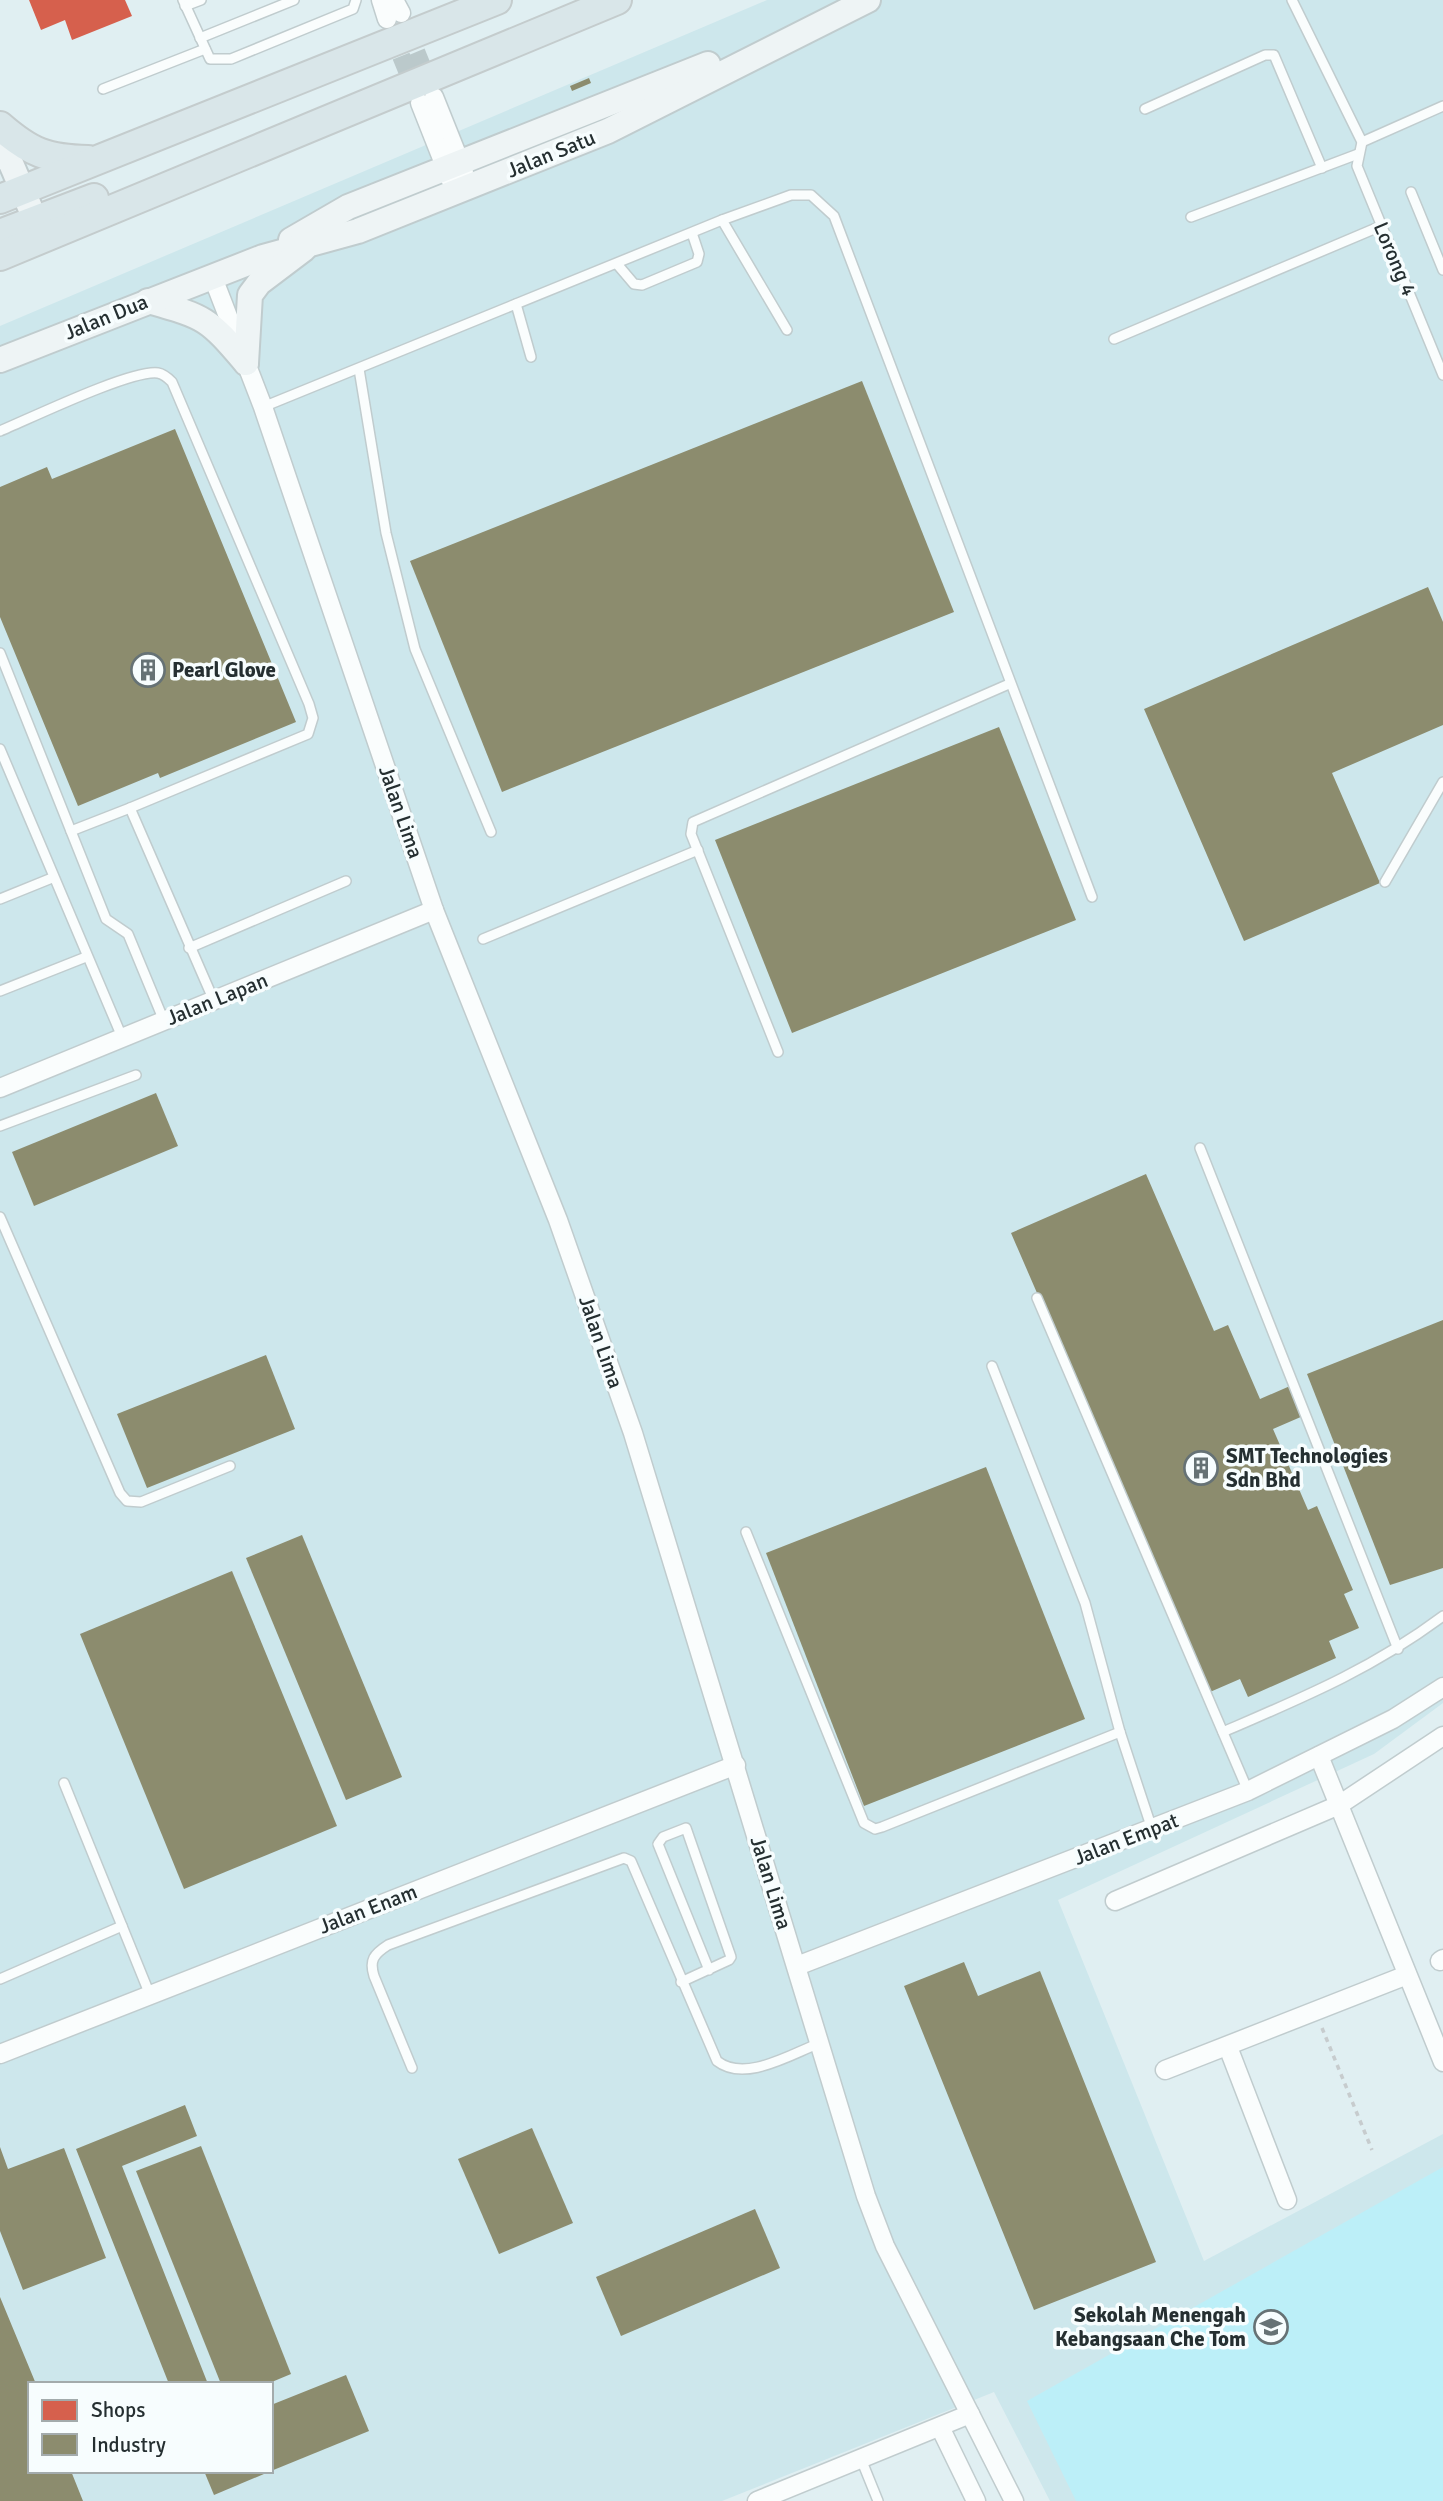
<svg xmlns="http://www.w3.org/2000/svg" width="1443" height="2501" font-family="Signika,sans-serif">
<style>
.built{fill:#cde7ec;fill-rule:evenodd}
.green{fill:#bceff8}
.shops{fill:#d6604d}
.industry{fill:#8c8c6e}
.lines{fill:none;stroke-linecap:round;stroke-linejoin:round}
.minor-tunnel{stroke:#bbc9cb;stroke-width:18;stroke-dasharray:18 9;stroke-linecap:butt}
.service-casing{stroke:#c0ccce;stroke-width:12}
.minor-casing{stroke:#c0ccce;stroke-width:21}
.secondary-casing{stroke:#c0ccce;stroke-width:28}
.trunk-casing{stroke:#c4cccd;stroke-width:32}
.path{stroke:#c7ccce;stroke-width:3.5;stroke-dasharray:5 5;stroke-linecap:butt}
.service{stroke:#fafdfd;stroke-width:9}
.minor{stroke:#fafdfd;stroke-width:18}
.secondary{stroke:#eef4f5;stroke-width:24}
.trunk{stroke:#d9e6e9;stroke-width:28}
.labels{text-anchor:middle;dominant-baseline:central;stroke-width:7;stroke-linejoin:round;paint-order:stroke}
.street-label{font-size:21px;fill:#252f31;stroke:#f7fdfe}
.poi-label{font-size:21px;font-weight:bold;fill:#252f31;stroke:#f7fdfe;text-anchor:start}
</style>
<rect width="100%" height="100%" fill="#e0eff2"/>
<path class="built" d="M767,0H1443V1703L1374,1754L1058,1900L1204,2261L1443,2134V2501H1050L994,2392L722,2501H0V326ZM30,2384H271V2471H30Z"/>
<path class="green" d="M1443,2167V2501H1076L1027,2401Z"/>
<path class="shops" d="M29,0H125L132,16L72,40L65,20L41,30Z"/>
<g class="industry">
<path d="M589,78L591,83L572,91L570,86Z"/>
<path d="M862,381L954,612L502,792L410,561Z"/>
<path d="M175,429L296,722L160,778L158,773L78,806L0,617V487L47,467L52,479Z"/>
<path d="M1428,587L1443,622V725L1332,773L1380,883L1244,941L1144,709Z"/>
<path d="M999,727L1076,920L792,1033L715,840Z"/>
<path d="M156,1093L178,1146L34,1206L12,1152Z"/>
<path d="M1146,1174L1214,1331L1228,1325L1260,1399L1290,1386L1303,1416L1273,1429L1308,1510L1317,1506L1353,1590L1344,1594L1359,1628L1329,1641L1336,1658L1248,1697L1240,1679L1210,1692L1011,1233Z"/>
<path d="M1443,1320V1568L1390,1585L1307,1374Z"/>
<path d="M266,1355L295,1429L147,1488L117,1414Z"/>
<path d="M986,1467L1085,1719L864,1806L766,1553Z"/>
<path d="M302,1535L402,1777L346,1800L246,1558Z"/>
<path d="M232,1571L337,1826L184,1889L80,1634Z"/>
<path d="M964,1962L978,1996L1040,1971L1156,2262L1034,2310L904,1986Z"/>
<path d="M185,2105L197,2136L122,2166L208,2384H169L76,2149Z"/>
<path d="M532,2128L573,2223L499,2254L458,2159Z"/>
<path d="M201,2146L291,2374L267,2384H221L136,2171Z"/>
<path d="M0,2147L8,2169L64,2148L106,2258L23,2290L0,2231Z"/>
<path d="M755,2209L780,2268L621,2336L596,2277Z"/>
<path d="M0,2297L36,2384H30V2471H71L83,2501H0Z"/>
<path d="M346,2375L369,2431L271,2471V2405Z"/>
<path d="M204,2471H271L214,2495Z"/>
</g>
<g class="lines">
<g class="minor-tunnel">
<path d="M406,27L431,88"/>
<path d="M391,31L416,93"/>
</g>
<g class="service-casing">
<g id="service">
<path d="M183,0L210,59H231L353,9L356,0"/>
<path d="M1292,0L1362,142L1357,166L1443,375"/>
<path d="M185,6L201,0"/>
<path d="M200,38L294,0"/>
<path d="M103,89L205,49"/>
<path d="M1145,109L1265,55H1274L1322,168"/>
<path d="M1362,142L1443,106"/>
<path d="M1411,192L1443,270"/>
<path d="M1191,217L1358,154"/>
<path d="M722,220L787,330"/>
<path d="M617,264L634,284L642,285L697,262L699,254L692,233"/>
<path d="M516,304L531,357"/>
<path d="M1114,339L1381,226"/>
<path d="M359,369L386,533L415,649L491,832"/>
<path d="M263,407L722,220L791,195H811L834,216L1092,897"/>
<path d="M0,431C29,419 132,369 158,373C164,374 168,378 172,382L309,704L313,718L308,734L130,808L214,1001"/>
<path d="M0,653L106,919L128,934L164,1021"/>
<path d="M0,749L122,1037"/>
<path d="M71,831L130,808"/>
<path d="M1385,882L1443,782"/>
<path d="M0,899L52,878"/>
<path d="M483,939L698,850"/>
<path d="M189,948L346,881"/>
<path d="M0,991L86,957"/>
<path d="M778,1052L691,834L693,822L1009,684"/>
<path d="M0,1126L136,1075"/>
<path d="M1200,1148L1398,1649"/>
<path d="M0,1217L120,1493L127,1501L141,1502L230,1466"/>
<path d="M1037,1298L1248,1791"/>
<path d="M992,1366L1085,1603L1120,1732L1152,1829"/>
<path d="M746,1532L864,1823L875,1829L882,1827L1120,1732"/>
<path d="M1223,1732C1304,1697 1372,1669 1443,1616"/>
<path d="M64,1783L150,1995"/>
<path d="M0,1979L122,1926"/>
<path d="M681,1982L729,1960L731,1957L686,1828L663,1837L658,1844L709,1970"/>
<path d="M412,2068L374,1976C369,1960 374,1954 388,1945L624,1858L631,1861L717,2061C745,2083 791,2054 820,2043"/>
<path d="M861,2459L878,2501"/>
</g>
</g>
<g class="minor-casing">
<g id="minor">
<path d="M381,0L387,19"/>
<path d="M394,0L401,13"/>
<path d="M434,97L464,172"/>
<path d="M420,103L450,179"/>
<path d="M212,275L263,407L434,910L558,1220L633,1433L866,2196L885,2246L1014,2501"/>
<path d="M0,1088L434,910"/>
<path d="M1319,1756L1443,2062"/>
<path d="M1115,1901L1339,1805L1443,1736"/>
<path d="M1440,1961L1443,1959"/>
<path d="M797,1966L1248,1791L1393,1719L1443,1687"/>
<path d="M1228,2047L1287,2200"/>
<path d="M0,2054L736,1765"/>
<path d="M1165,2070L1407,1975"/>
<path d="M940,2427L976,2501"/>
<path d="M757,2501L970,2414"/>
</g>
</g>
<g class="secondary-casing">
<g id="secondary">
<path d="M0,138L35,219"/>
<path d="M291,240L348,207L708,64"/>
<path d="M148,301C205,317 207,317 246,363"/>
<path d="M0,360L263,257L358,231L608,131L868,0"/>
<path d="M246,363L250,295L259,283L304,249"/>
</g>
</g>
<g class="trunk-casing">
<g id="trunk">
<path d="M0,126C31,153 47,159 88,160"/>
<path d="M0,199L497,0"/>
<path d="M0,234L94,198"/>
<path d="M0,256L617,0"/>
</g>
</g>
<path class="path" d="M1322,2028L1372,2150"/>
<use href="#service" class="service"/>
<use href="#minor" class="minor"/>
<use href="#secondary" class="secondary"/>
<use href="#trunk" class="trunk"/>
</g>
<defs>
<g id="building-ring" transform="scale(1.75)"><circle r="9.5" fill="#f7fdfe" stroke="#667275" stroke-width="1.5"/><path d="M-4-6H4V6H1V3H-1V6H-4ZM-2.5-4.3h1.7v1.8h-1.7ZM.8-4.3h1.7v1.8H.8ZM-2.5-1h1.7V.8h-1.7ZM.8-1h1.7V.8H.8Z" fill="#667275"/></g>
<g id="school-ring" transform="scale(1.75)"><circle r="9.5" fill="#f7fdfe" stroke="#667275" stroke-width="1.5"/><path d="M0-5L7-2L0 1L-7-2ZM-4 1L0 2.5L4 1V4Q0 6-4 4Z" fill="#667275"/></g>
</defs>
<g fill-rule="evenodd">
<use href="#building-ring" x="148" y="670"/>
<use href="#building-ring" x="1201" y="1468"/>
<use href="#school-ring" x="1271" y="2327"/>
</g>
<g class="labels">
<g class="street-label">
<text transform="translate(551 154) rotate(-22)">Jalan Satu</text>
<text transform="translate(1395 259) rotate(67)">Lorong 4</text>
<text transform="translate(106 317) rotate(-22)">Jalan Dua</text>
<text transform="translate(401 812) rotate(71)">Jalan Lima</text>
<text transform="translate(217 999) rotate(-22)">Jalan Lapan</text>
<text transform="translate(601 1342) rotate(71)">Jalan Lima</text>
<text transform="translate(1126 1839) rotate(-21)">Jalan Empat</text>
<text transform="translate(771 1883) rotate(73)">Jalan Lima</text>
<text transform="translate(368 1909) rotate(-21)">Jalan Enam</text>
</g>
<g class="poi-label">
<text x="172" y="670">Pearl Glove</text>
<text x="1226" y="1456">SMT Technologies<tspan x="1226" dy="24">Sdn Bhd</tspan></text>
<text x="1246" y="2315" text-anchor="end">Sekolah Menengah<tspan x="1246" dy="24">Kebangsaan Che Tom</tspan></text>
</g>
</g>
<rect x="28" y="2382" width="245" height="91" fill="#f7fdfe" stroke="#a3abac" stroke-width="2"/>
<rect x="42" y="2400" width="35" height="21" fill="#d6604d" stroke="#a3abac" stroke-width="2"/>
<text x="91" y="2417" font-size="21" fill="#252f31">Shops</text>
<rect x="42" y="2434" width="35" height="21" fill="#8c8c6e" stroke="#a3abac" stroke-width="2"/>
<text x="91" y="2452" font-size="21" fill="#252f31">Industry</text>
</svg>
